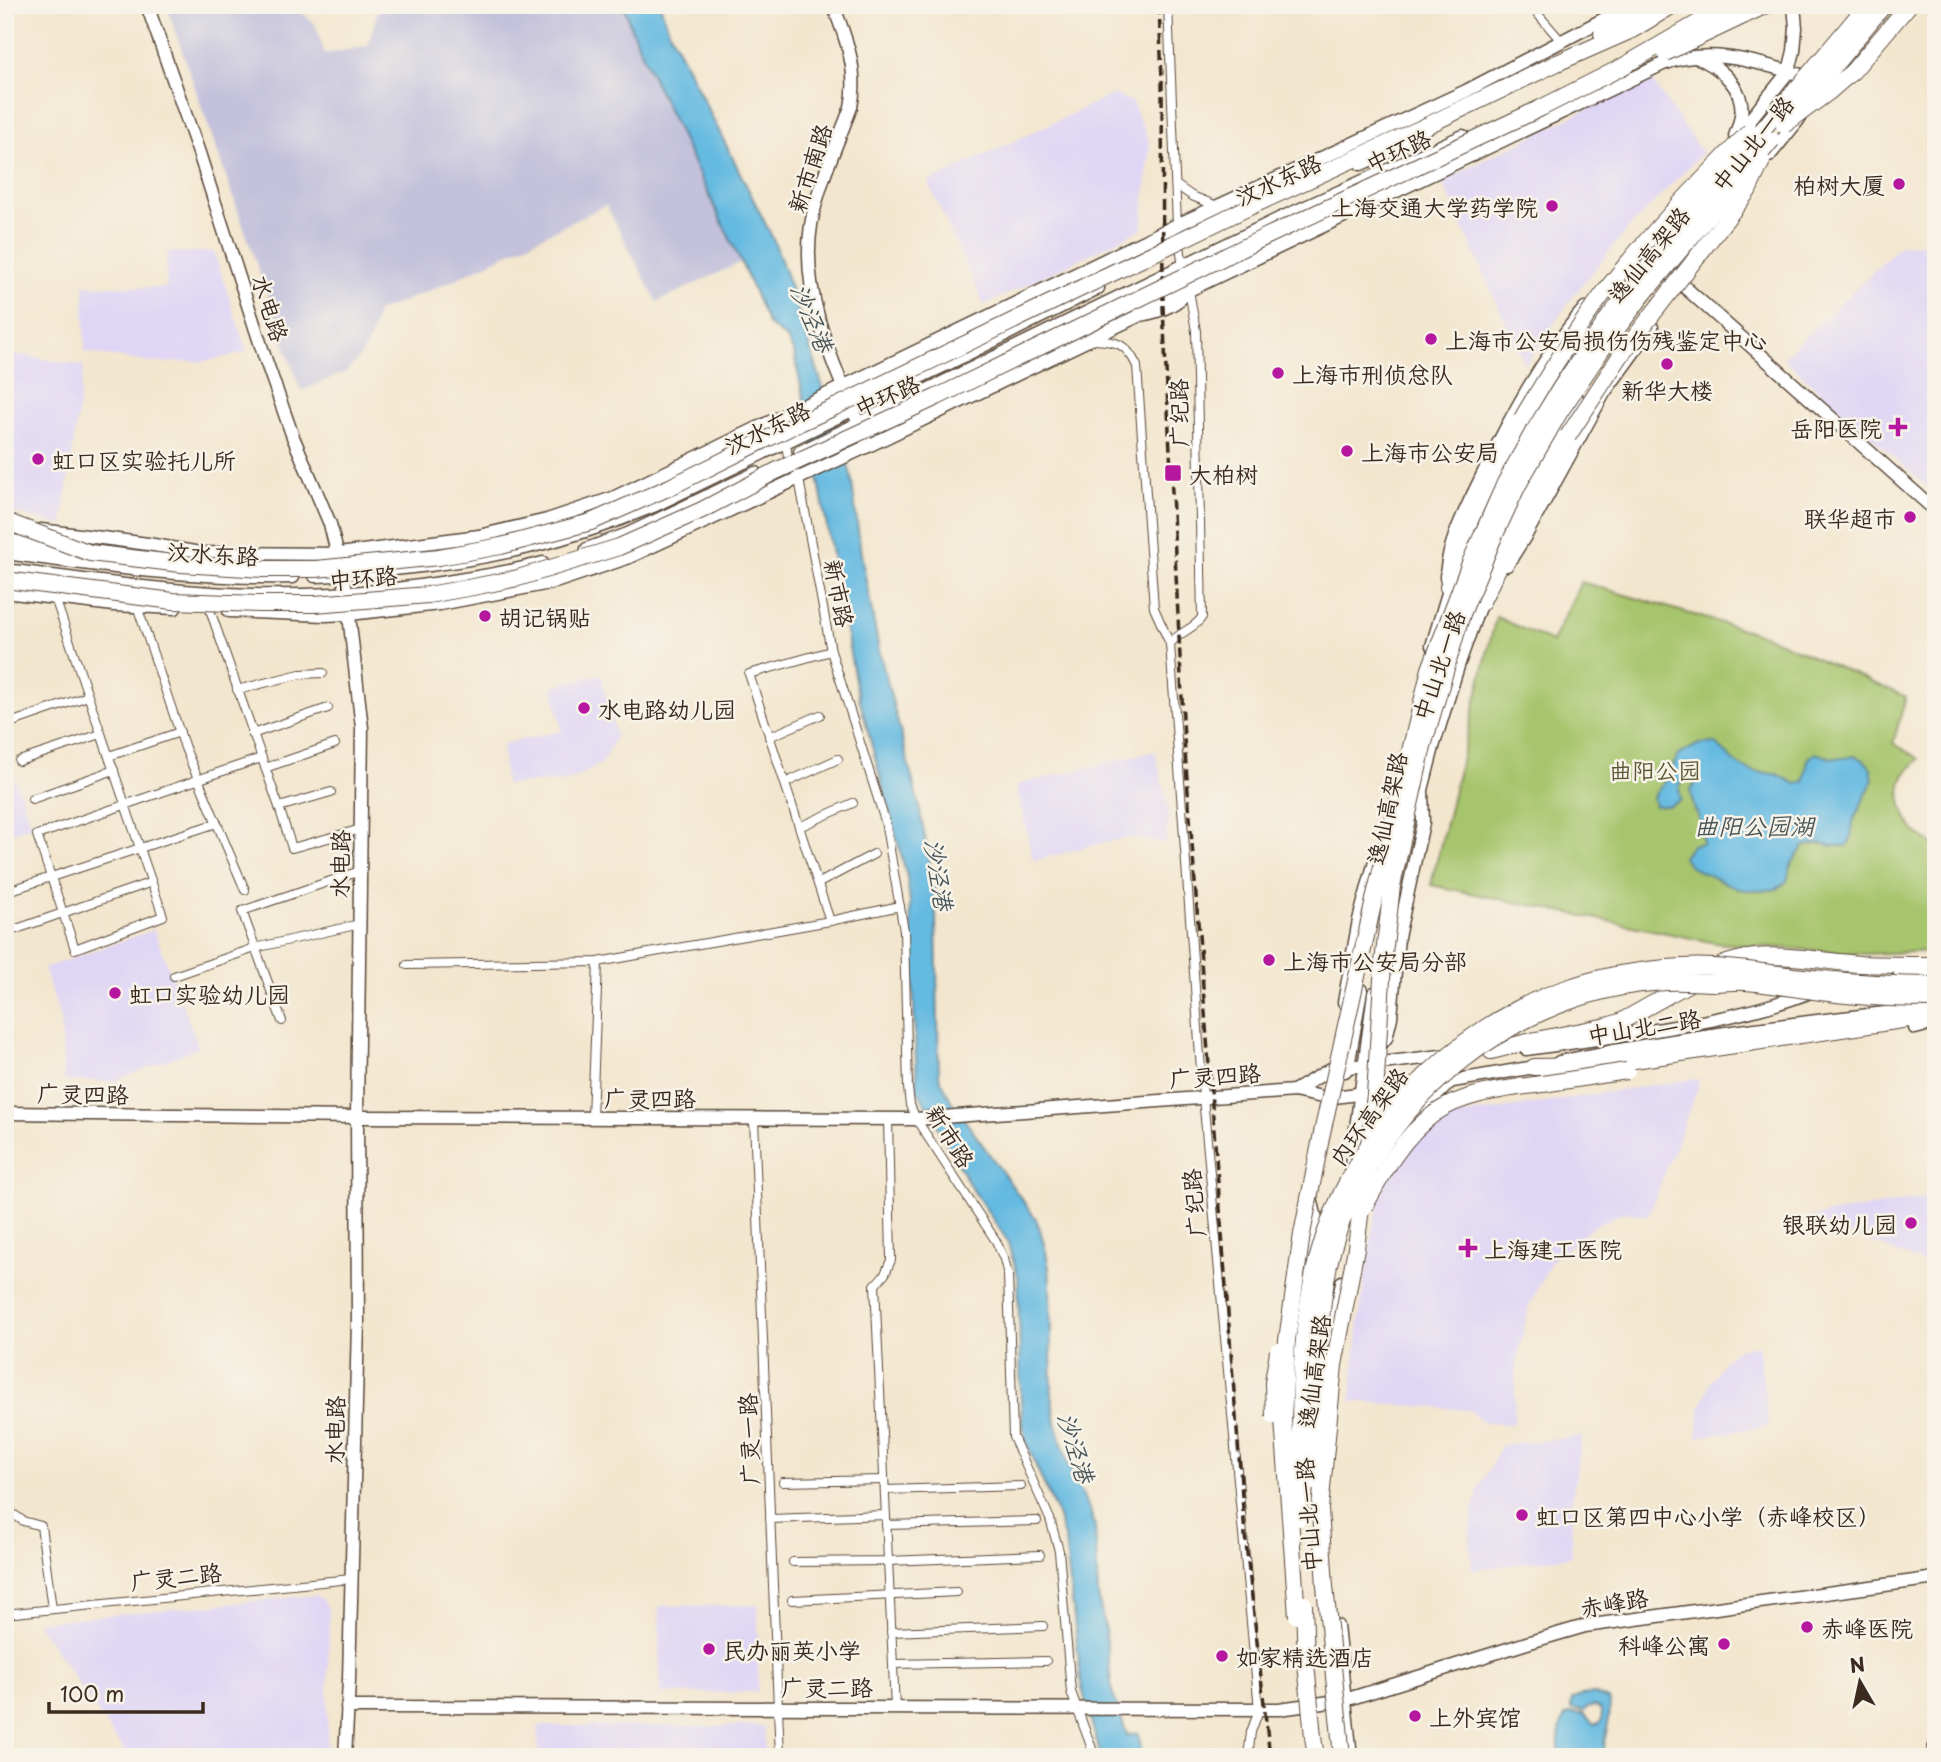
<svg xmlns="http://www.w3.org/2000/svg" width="1941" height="1762" font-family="'Playpen Sans','LXGW WenKai TC',sans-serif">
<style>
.built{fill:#dfd5f5}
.industrial{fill:#c3c1db}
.green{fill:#a7c56d;stroke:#717846;stroke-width:2}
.water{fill:#65bae1;stroke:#507280;stroke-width:2}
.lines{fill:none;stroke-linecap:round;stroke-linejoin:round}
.street-casing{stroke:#574638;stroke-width:10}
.secondary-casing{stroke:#574638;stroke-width:15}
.primary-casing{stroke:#574638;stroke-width:15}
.highway-casing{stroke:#574638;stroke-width:18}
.street{stroke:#fff;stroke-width:8}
.secondary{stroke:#fff;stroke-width:12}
.primary{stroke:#fff;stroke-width:12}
.highway{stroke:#fff;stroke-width:16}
.rail{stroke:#3b2a1e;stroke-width:3.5;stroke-dasharray:10 5;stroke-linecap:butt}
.highway-bridge-casing{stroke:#574638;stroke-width:18;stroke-linecap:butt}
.highway-bridge{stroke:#fff;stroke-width:16}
.poi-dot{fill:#b5179e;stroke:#f7f3e8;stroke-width:2.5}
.labels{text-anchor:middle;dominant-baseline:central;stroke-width:5;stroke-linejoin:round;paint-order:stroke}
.street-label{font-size:23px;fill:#3b2a1e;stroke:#f7f3e8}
.poi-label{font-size:23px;fill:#3b2a1e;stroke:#f7f3e8;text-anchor:start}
.park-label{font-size:23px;fill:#5b5836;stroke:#f7f3e8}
.water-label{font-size:24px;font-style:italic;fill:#485558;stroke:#f7f3e8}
</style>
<rect width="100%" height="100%" fill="#f7f3e8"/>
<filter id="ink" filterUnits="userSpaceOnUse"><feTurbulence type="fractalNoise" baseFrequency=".0143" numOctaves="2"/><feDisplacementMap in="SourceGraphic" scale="14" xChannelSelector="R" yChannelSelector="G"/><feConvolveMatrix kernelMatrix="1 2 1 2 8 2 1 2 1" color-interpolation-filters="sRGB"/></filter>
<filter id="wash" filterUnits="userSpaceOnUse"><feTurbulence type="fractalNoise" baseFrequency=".00686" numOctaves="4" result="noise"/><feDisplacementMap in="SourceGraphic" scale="28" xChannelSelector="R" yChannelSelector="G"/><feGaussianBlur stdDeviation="1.57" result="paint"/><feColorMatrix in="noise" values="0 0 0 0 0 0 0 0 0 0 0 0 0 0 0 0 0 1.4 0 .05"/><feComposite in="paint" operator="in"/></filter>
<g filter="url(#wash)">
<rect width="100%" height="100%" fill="#f3e6ce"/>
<g class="built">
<path d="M1650,78L1702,153L1626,231L1573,296L1525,365L1442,181Z"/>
<path d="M1114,94L1132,102L1150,144L1142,229L984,305L928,182Z"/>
<path d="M1936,244V495L1783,358L1901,245Z"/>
<path d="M167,252H214L247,352L206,361L153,363L85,352L84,285L166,288Z"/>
<path d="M15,354L84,366L62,526L5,510V407Z"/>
<path d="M601,674L616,736L602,763L569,781L505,785L502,744L562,731L553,686Z"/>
<path d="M5,750L31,826L5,835Z"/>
<path d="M1155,751L1169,810L1166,843L1129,838L1105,842L1033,861L1016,785Z"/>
<path d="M154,930L199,1047L115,1081H64L60,1017L44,968Z"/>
<path d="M1692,1079L1699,1080L1698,1087L1648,1216L1623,1212L1592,1227L1552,1260L1529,1306L1516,1364L1514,1424L1485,1423L1470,1410L1351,1401L1359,1320L1371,1236L1380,1197L1392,1166L1411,1141L1438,1119Z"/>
<path d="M1936,1196V1267L1806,1218Z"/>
<path d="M1758,1345L1769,1426L1697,1437L1700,1409L1710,1383L1725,1360L1737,1349Z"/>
<path d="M1582,1436L1572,1500L1571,1556L1472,1570L1470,1530L1478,1489L1502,1445Z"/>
<path d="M316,1595L324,1601L329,1611L327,1757H128L36,1622Z"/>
<path d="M758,1605V1692L660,1694L659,1606Z"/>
<path d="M538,1726H764L765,1757H538Z"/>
</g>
<path class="industrial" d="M166,5L294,6L315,24L325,54L368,46L378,10L383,5H624L631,28L653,78L741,262L657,302L606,205L452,281L377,312L371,337L363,353L346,372L301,391Z"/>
<path class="green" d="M1581,582L1766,636L1906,697L1893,743L1919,759C1913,765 1904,772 1902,781C1897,796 1904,817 1913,829C1918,836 1929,841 1936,846V951L1865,954L1716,943L1431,885L1496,617L1552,642Z"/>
<g class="water">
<path d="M624,5H660L669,31L774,241L794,297L851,475L861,554L879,650L918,801L933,880L936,915L939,1076L951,1101L1036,1219C1044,1240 1049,1259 1050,1281L1052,1401L1057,1428L1069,1466L1091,1513L1095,1527L1098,1595L1105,1631L1112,1691L1127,1735L1138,1733L1143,1757H1101L1082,1688L1065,1540L1055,1509L1025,1441L1021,1404L1018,1276L1007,1240L969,1184L917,1089L910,902L907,877L856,686L804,400L794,353L787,339L768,324L741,262L653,78L631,28Z"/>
<path d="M1715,743L1741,767L1755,772L1777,774L1796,784L1804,782L1808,759L1815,753L1832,758H1844L1855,756L1864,760L1871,768L1873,780L1854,819L1850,841L1846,846H1832L1821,843L1804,846L1792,863L1787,881L1777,889L1758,891L1738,889L1691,867L1683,857L1692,845L1703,843L1697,812H1695L1690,790L1696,782L1693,779L1696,773L1690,770L1679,787L1681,800L1670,806H1655L1653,797L1667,779L1678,755L1699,744Z"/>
<path d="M1593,1694L1608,1699C1612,1711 1608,1722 1606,1733C1604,1741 1604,1749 1604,1757H1560C1557,1742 1559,1729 1565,1716L1572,1713L1584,1714L1593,1724L1599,1723L1602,1719L1601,1710L1595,1706L1587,1708L1584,1711L1571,1709L1572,1700L1581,1695Z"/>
</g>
</g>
<g filter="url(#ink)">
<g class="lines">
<g class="street-casing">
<g id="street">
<path d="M1168,5L1177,225L1183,267"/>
<path d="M1530,5L1562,42"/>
<path d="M1176,185L1192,196L1217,206"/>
<path d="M1093,340C1117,341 1126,343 1137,366L1154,608L1170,644L1203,1097L1259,1710L1251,1732L1248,1757"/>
<path d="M785,438L788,457L799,479L831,651L885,821L904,931L908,1088L910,1105L916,1119L996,1241L1004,1259L1008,1275L1013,1437L1050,1519L1059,1551L1071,1692L1095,1757"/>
<path d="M55,598C91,704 127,810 163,916L75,949L37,835L261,758"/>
<path d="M137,606L185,748L245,890"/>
<path d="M210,610L279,807L331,792"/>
<path d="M1170,644C1179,631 1194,630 1202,617L1196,331L1189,290"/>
<path d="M237,690L300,674L323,673"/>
<path d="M7,724L88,696"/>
<path d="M252,734L328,708"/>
<path d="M769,737L820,715"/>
<path d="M109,756L180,732"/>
<path d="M19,761L101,734"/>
<path d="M265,768L335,744"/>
<path d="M785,783L838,759"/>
<path d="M32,799L114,770"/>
<path d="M279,807L292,848L361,829"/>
<path d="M799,827L853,803"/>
<path d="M819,883L874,854"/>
<path d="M5,892L217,823"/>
<path d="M830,921L749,674L831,651"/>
<path d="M5,933L152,882"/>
<path d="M407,965L598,962L830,921L900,906"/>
<path d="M174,976L255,948L360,924"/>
<path d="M282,1021L242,911L360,871"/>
<path d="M592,1118L598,962"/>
<path d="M888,1118L891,1260L885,1274L875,1285L895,1708"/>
<path d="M754,1119L780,1757"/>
<path d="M783,1482L884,1480"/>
<path d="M885,1490L1021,1486"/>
<path d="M5,1508L23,1521L41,1526L52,1609"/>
<path d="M770,1519L886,1515"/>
<path d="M886,1525L1037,1521"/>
<path d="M793,1562L888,1561L1040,1555"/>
<path d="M792,1600L957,1592"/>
<path d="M5,1614L351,1579"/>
<path d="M891,1632L1043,1626"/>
<path d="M893,1664L1046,1661"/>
</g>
</g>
<g class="secondary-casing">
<g id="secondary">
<path d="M147,5L199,153L264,355L293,437L330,524L346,589L362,728L357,1117L358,1323L349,1680L345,1757"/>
<path d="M833,5C846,38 859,72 851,107C837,145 818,184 811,225C799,302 840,376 868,446"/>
<path d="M1658,266L1670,274L1936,511"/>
<path d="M1294,1091L1331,1069"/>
<path d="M5,1113L357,1117L916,1119L1294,1091L1327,1098"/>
<path d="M347,1707L1279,1709L1345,1700L1530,1642L1585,1626L1936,1578"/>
<path d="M1931,1757L1936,1744"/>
</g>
</g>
<g class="primary-casing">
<g id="primary">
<path d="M1696,57C1715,64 1738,82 1741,103C1743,113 1739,126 1735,136"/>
<path d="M1737,136L1789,71L1794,51L1796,28L1794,5"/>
<path d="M1769,156L1799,119"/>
<path d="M1361,164L1414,140"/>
<path d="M1140,314C1151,301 1172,291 1189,290"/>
<path d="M1545,399L1561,371L1646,252"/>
<path d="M800,452L1281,218L1463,136"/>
<path d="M41,530L148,544L200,553L339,554L479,536L547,520L613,498L1177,225L1466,91L1631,5"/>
<path d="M587,549L628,534L756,473"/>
<path d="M5,553C101,566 196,579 293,577"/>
<path d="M1507,565L1527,533L1604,393L1652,327"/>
<path d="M5,570C79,579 153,590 227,594C307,598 387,593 465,579C491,575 518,570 543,563"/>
<path d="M1490,572L1496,551L1518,503L1577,398"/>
<path d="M315,576C341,575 368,572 394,569C486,560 568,542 653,506L949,363L1098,288"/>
<path d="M1446,578C1447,544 1466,509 1481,478C1510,418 1541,359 1585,308"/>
<path d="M5,592L114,605L175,608"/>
<path d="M229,611L325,615L349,614L440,604L555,582L627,558L868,446L1140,315C1159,312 1177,305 1189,290L1663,64C1714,45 1765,65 1815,79"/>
<path d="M1432,646L1452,580"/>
<path d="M1899,977L1936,976"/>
<path d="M1344,1002L1359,920L1378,850"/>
<path d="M1915,1028L1926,1025L1936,1017"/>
<path d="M1526,1049C1568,1044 1609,1037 1650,1031C1705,1022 1760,1012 1813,991"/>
<path d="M1559,1062C1683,1035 1810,1022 1936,1007"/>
<path d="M1365,1064L1386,1038L1391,1017L1398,937L1423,823L1422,790L1433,747L1459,663L1483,596"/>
<path d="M1331,1069L1449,1055"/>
<path d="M1345,1071L1348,1067L1361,990"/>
<path d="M1435,1084L1541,1066"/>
<path d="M1327,1098L1417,1086"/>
<path d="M1408,1124L1451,1081"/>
<path d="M1350,1173L1374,993"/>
<path d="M1305,1283L1317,1223L1311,1198"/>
<path d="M1326,1335L1339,1298L1342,1282"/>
<path d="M1293,1352L1300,1308"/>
<path d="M1337,1626L1351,1757"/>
</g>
</g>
<g class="highway-casing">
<g id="highway">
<path d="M1602,34L1647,5"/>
<path d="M1247,208L1428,125L1557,63L1632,30L1673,5"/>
<path d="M5,542L77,552"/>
<path d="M1448,587C1453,571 1457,555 1463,539C1478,497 1500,458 1521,420"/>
<path d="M1481,603L1522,520L1568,436"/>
<path d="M1716,968C1757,946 1816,961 1860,964C1885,965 1910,965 1936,965"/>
<path d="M1491,1051L1536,1040L1607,1026L1620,1022L1697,979"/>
<path d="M1534,1067L1594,1066L1936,1015"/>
<path d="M1313,1737L1316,1757"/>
</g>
</g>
<use href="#street" class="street"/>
<use href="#secondary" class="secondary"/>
<use href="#primary" class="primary"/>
<use href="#highway" class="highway"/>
<path class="rail" d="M1159,5L1162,79L1163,307L1184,739L1245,1535L1270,1757"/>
<g class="highway-bridge-casing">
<g id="highway-bridge">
<path d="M1665,53L1766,5"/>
<path d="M1802,105L1884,5"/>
<path d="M1784,125L1830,91L1853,71L1909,5"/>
<path d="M1521,420C1546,378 1571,337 1600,298C1645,238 1698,184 1750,131"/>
<path d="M1568,436L1621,355L1748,191L1762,161"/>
<path d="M5,521L90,553L181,564L263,569H316L439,557L501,546L591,522L670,487L795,425L835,407L1247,208"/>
<path d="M5,580L173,601L259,604H315L428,595L473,587L518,578L619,547L702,510L776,471L937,397L1263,238L1541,108L1622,67L1729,5"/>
<path d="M1365,1206C1383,1172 1403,1136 1435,1113C1465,1092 1507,1089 1542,1084C1571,1080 1599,1075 1627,1071"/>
<path d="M1274,1416L1273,1382L1278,1351"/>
<path d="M1313,1482C1313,1447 1315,1412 1317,1376C1320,1330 1322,1280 1337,1235C1384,1097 1519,989 1666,982C1682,981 1698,983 1714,983C1725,983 1735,981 1746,982C1779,985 1812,992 1846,995C1876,998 1906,999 1936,999"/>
<path d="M1300,1518C1299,1494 1300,1469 1300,1444C1300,1384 1302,1319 1317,1260C1350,1135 1449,1025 1573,986C1608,974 1646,969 1683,967C1720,965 1757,971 1793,976C1840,981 1888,985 1936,985"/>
<path d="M1304,1604L1306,1663L1313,1737"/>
<path d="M1297,1616L1283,1419L1287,1340L1302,1234L1322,1133L1376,891L1430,669L1470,563L1505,483L1532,434L1563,384L1609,317L1655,258L1867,5"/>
<path d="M1342,1757L1325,1586L1320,1509L1334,1365L1356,1248L1375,1095L1383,963L1392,886L1423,746L1462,614L1493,539L1518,485L1559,413L1607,342L1642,296L1772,140"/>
</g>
</g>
<use href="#highway-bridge" class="highway-bridge"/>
</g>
</g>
<g class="poi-dot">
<circle cx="1899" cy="184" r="7"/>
<circle cx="1552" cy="206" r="7"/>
<circle cx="1431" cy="339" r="7"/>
<circle cx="1667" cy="364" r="7"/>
<circle cx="1278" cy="373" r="7"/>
<path d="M1894.5 416.5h7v7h7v7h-7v7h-7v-7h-7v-7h7z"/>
<circle cx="1347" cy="451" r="7"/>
<circle cx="38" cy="459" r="7"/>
<rect x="1164" y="464" width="18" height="18" rx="3.5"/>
<circle cx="1910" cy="517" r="7"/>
<circle cx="485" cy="616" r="7"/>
<circle cx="584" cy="708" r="7"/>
<circle cx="1269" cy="960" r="7"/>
<circle cx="115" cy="993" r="7"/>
<circle cx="1911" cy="1223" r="7"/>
<path d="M1464.5 1237.5h7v7h7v7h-7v7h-7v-7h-7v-7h7z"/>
<circle cx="1522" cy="1515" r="7"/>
<circle cx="1807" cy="1627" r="7"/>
<circle cx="1724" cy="1644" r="7"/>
<circle cx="709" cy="1649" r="7"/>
<circle cx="1222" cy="1656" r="7"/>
<circle cx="1415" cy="1716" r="7"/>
</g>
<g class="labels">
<g class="street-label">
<text transform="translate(1752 143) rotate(-51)">中山北一路</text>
<text transform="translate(1398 150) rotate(-25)">中环路</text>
<text transform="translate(809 168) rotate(-72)">新市南路</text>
<text transform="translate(1278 179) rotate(-25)">汶水东路</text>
<text transform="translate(1648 254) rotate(-51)">逸仙高架路</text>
<text transform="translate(271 308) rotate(72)">水电路</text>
<text transform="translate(887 395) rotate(-24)">中环路</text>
<text transform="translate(1178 413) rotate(-91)">广纪路</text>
<text transform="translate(767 427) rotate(-26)">汶水东路</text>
<text transform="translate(213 553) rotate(3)">汶水东路</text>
<text transform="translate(363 577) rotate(-5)">中环路</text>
<text transform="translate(840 593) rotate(79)">新市路</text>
<text transform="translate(1438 665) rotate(-71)">中山北一路</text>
<text transform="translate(1386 808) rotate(-78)">逸仙高架路</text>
<text transform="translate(339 864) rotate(-89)">水电路</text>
<text transform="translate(1644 1026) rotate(-9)">中山北二路</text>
<text transform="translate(1215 1075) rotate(-4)">广灵四路</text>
<text transform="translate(83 1093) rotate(1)">广灵四路</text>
<text x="650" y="1097">广灵四路</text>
<text transform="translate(1368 1116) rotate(-54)">内环高架路</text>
<text transform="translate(951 1136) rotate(58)">新市路</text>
<text transform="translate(1193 1203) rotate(-95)">广纪路</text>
<text transform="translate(1313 1371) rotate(-82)">逸仙高架路</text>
<text transform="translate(334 1430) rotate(-89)">水电路</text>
<text transform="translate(748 1439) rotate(-92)">广灵一路</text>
<text transform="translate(1307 1515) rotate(-94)">中山北一路</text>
<text transform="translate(176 1576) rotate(-6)">广灵二路</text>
<text transform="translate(1614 1602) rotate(-10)">赤峰路</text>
<text x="827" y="1686">广灵二路</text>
</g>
<g class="poi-label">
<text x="1885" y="184" text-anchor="end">柏树大厦</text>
<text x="1538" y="206" text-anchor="end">上海交通大学药学院</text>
<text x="1445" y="339">上海市公安局损伤伤残鉴定中心</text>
<text x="1292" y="373">上海市刑侦总队</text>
<text x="1667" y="389" text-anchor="middle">新华大楼</text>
<text x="1882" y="427" text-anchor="end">岳阳医院</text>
<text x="1361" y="451">上海市公安局</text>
<text x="52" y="459">虹口区实验托儿所</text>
<text x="1189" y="473">大柏树</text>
<text x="1896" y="517" text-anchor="end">联华超市</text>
<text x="499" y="616">胡记锅贴</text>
<text x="598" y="708">水电路幼儿园</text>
<text x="1283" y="960">上海市公安局分部</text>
<text x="129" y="993">虹口实验幼儿园</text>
<text x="1897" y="1223" text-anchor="end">银联幼儿园</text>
<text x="1484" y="1248">上海建工医院</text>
<text x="1536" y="1515">虹口区第四中心小学（赤峰校区）</text>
<text x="1821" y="1627">赤峰医院</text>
<text x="1710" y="1644" text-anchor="end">科峰公寓</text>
<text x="723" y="1649">民办丽英小学</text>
<text x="1236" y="1656">如家精选酒店</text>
<text x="1429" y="1716">上外宾馆</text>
</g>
<g class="park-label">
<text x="1655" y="769">曲阳公园</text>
</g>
<g class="water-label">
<text transform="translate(813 317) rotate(67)">沙泾港</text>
<text x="1754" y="825">曲阳公园湖</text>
<text transform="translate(940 874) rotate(81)">沙泾港</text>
<text transform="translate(1077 1447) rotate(73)">沙泾港</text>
</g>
</g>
<rect width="1941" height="1762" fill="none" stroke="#f7f3e8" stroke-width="28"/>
<g transform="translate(1860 1682) rotate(351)" stroke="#f7f3e8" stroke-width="5" paint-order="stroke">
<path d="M0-5L12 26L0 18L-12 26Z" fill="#3b2a1e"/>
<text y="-10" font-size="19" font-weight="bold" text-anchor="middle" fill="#3b2a1e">N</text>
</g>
<path d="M49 1702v10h154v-10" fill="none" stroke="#3b2a1e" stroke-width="3.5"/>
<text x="60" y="1702" font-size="21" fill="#3b2a1e" stroke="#f7f3e8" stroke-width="5" paint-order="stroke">100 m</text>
</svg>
